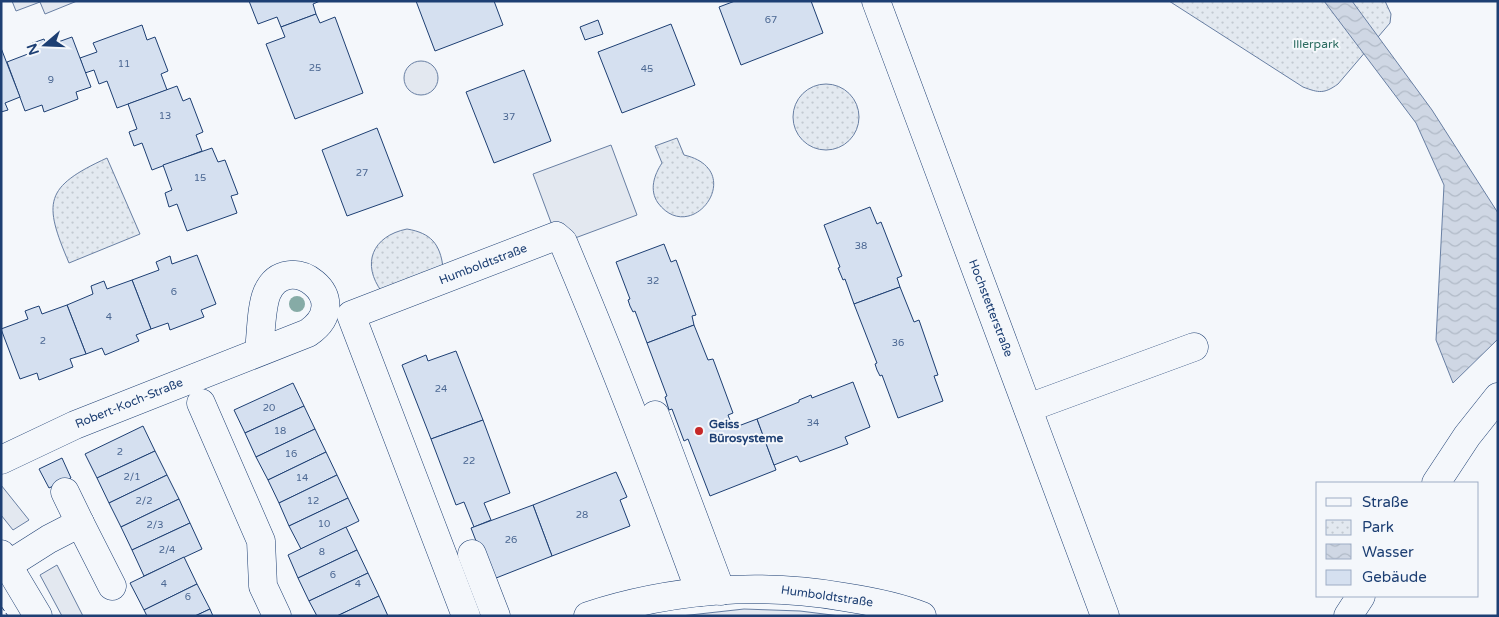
<svg xmlns="http://www.w3.org/2000/svg" width="1499" height="617" font-family="'Varela Round',sans-serif">
<style>
.park{fill:url(#park-dots);stroke:#687fa3}
.parking{fill:#e3e8f0;stroke:#687fa3}
.water{fill:url(#water-waves);stroke:#687fa3}
.building{fill:#d5e0f0;stroke:#1d3f73}
.lines{fill:none;stroke-linecap:round;stroke-linejoin:round}
.minor-casing{stroke:#1d3f73;stroke-width:29}
.minor{stroke:#f4f7fb;stroke-width:28}
.fence{stroke:#1d3f73;stroke-width:1;stroke-dasharray:6 2.5;stroke-linecap:butt}
.tree{fill:#86aba6}
.poi-dot{fill:#c62828;stroke:#f4f7fb;stroke-width:2}
.labels{text-anchor:middle;dominant-baseline:central;stroke-width:4;stroke-linejoin:round;paint-order:stroke}
.number-label{font-size:10px;fill:#4b6792}
.park-label{font-size:12px;fill:#2c6c60;stroke:#f4f7fb}
.street-label{font-size:12px;fill:#1d3f73;stroke:#f4f7fb}
.poi-label{font-size:12px;font-weight:bold;fill:#1d3f73;stroke:#f4f7fb;text-anchor:start}
</style>
<defs>
<pattern id="park-dots" width="8" height="8" patternUnits="userSpaceOnUse" patternTransform="scale(1.25)"><rect width="8" height="8" fill="#e3e9f0"/><path d="M2 2h.1M6 6h.1" fill="none" stroke="#c2c9d1" stroke-width="1.8" stroke-linecap="round"/></pattern>
<pattern id="water-waves" width="16" height="10" patternUnits="userSpaceOnUse" patternTransform="scale(1.25)"><rect width="16" height="10" fill="#cfd7e4"/><path d="M0 5q4-4 8 0t8 0" fill="none" stroke="#b1bac7"/></pattern>
</defs>
<rect width="100%" height="100%" fill="#f4f7fb"/>
<g class="park">
<path d="M1169,1H1385L1391,14L1390,23L1338,84C1324,94 1319,93 1303,87Z"/>
<circle cx="826" cy="117" r="33"/>
<path d="M677,138L684,155C749,170 692,248 658,203C649,190 654,175 662,163L655,146Z"/>
<path d="M107,158L140,234L69,263C43,202 44,187 107,158Z"/>
<path d="M407,229C431,233 440,244 443,267L382,292C361,264 372,236 407,229Z"/>
</g>
<g class="parking">
<path d="M12,1H77L45,14L40,2L16,11Z"/>
<circle cx="421" cy="78" r="17"/>
<path d="M611,145L637,215L559,244L533,174Z"/>
<path d="M1,485L29,520L13,530L1,515Z"/>
<path d="M57,565L83,616H62L40,575Z"/>
<path d="M744,609L800,611L840,616H681Z"/>
</g>
<path class="water" d="M1324,1H1352L1432,110L1498,213V339L1453,383L1436,340L1444,185L1416,123Z"/>
<g class="building">
<path d="M249,1H320L313,4L316,14L281,27L277,17L258,24Z"/>
<path d="M416,1H494L503,25L435,51Z"/>
<path d="M735,1H811L823,33L741,65L719,7Z"/>
<path d="M316,14L320,23L335,17L363,93L295,119L266,44L285,37L281,27Z"/>
<path d="M598,20L603,34L585,40L580,27Z"/>
<path d="M671,24L695,85L622,113L598,52Z"/>
<path d="M142,25L147,40L155,37L168,71L161,74L167,90L117,108L107,81L99,84L94,70L85,73L80,58L97,52L93,43Z"/>
<path d="M72,37L91,87L76,92L78,99L44,112L42,105L25,111L7,62L33,52L30,44L44,39L47,46Z"/>
<path d="M1,48L20,97L5,103L8,110L1,112Z"/>
<path d="M524,70L551,141L494,163L466,92Z"/>
<path d="M177,86L183,101L190,98L203,132L196,135L202,151L152,170L142,143L134,146L129,132L137,129L128,104Z"/>
<path d="M377,128L403,196L347,216L322,150Z"/>
<path d="M212,148L218,162L225,160L238,194L231,196L237,213L187,231L177,204L169,207L165,193L172,190L163,165Z"/>
<path d="M870,207L877,224L881,222L902,276L897,278L900,287L854,304L845,279L843,280L838,268L840,267L824,225Z"/>
<path d="M664,244L671,262L676,260L696,315L692,316L694,325L647,343L635,311L633,312L630,306L628,300L630,299L616,262Z"/>
<path d="M197,255L216,304L201,310L204,317L170,330L168,323L151,329L132,280L159,270L156,262L170,256L172,264Z"/>
<path d="M132,280L151,329L136,335L139,341L105,355L102,348L86,354L67,305L93,294L91,286L104,281L107,289Z"/>
<path d="M900,287L914,322L919,320L938,375L934,376L943,401L898,418L882,375L880,376L877,370L875,364L877,363L854,304Z"/>
<path d="M67,305L86,354L70,359L73,367L39,380L37,373L20,379L1,329L28,319L25,311L33,308L39,306L42,314Z"/>
<path d="M694,325L708,360L713,359L733,413L728,415L733,428L757,419L776,470L710,496L688,439L684,441L672,409L669,410L665,397L667,396L647,343Z"/>
<path d="M456,351L483,420L431,439L402,365L426,355L428,361Z"/>
<path d="M853,382L870,427L845,437L848,444L800,462L797,456L774,465L757,419L799,402V400L811,395L812,398Z"/>
<path d="M293,383L304,406L245,433L234,410Z"/>
<path d="M304,406L315,429L256,457L245,433Z"/>
<path d="M483,420L510,493L484,503L491,520L474,527L464,502L456,505L431,439Z"/>
<path d="M143,426L155,451L97,478L85,454Z"/>
<path d="M315,429L326,452L268,480L256,457Z"/>
<path d="M155,451L167,475L109,503L97,478Z"/>
<path d="M326,452L337,475L279,503L268,480Z"/>
<path d="M62,458L71,478L49,488L39,469Z"/>
<path d="M616,472L627,497L620,500L630,526L552,556L533,505Z"/>
<path d="M167,475L179,499L121,527L109,503Z"/>
<path d="M337,475L348,498L289,526L279,503Z"/>
<path d="M348,498L359,521L301,549L289,526Z"/>
<path d="M179,499L190,523L132,550L121,527Z"/>
<path d="M533,505L552,556L491,580L471,528Z"/>
<path d="M190,523L202,549L144,576L132,550Z"/>
<path d="M346,527L357,550L298,578L288,555Z"/>
<path d="M357,550L368,573L309,601L298,578Z"/>
<path d="M184,557L197,584L144,610L130,583Z"/>
<path d="M368,573L379,596L337,616H317L309,601Z"/>
<path d="M197,584L210,609L195,616H147L144,610Z"/>
<path d="M379,596L388,616H337Z"/>
<path d="M210,609L213,616H195Z"/>
</g>
<g class="lines">
<g class="minor-casing">
<g id="minor">
<path d="M876,1L1105,616"/>
<path d="M201,403L261,541L263,586L277,616"/>
<path d="M1028,408L1194,347"/>
<path d="M655,415L721,591"/>
<path d="M1,460L75,425L308,333C358,299 287,247 267,293C261,307 261,335 259,351"/>
<path d="M1436,483L1467,436L1498,397"/>
<path d="M65,492L80,523"/>
<path d="M1,554L38,616"/>
<path d="M472,554L496,616"/>
<path d="M8,565L49,539L80,523L112,586"/>
<path d="M466,616L351,315L556,236L563,242C612,358 657,475 700,592"/>
<path d="M588,616C670,589 759,582 844,597C870,601 897,606 922,616"/>
<path d="M1348,616L1361,596"/>
</g>
</g>
<use href="#minor" class="minor"/>
<path class="fence" d="M1,606L8,616"/>
</g>
<circle class="tree" cx="297" cy="304" r="8"/>
<circle class="poi-dot" cx="699" cy="431" r="5"/>
<g class="labels">
<g class="number-label">
<text x="771" y="20">67</text>
<text x="124" y="64">11</text>
<text x="315" y="68">25</text>
<text x="647" y="69">45</text>
<text x="51" y="80">9</text>
<text x="165" y="116">13</text>
<text x="509" y="117">37</text>
<text x="362" y="173">27</text>
<text x="200" y="178">15</text>
<text x="861" y="246">38</text>
<text x="653" y="281">32</text>
<text x="174" y="292">6</text>
<text x="109" y="317">4</text>
<text x="43" y="341">2</text>
<text x="898" y="343">36</text>
<text x="441" y="389">24</text>
<text x="269" y="408">20</text>
<text x="813" y="423">34</text>
<text x="280" y="431">18</text>
<text x="120" y="452">2</text>
<text x="291" y="454">16</text>
<text x="469" y="461">22</text>
<text x="132" y="477">2/1</text>
<text x="302" y="478">14</text>
<text x="144" y="501">2/2</text>
<text x="313" y="501">12</text>
<text x="582" y="515">28</text>
<text x="324" y="524">10</text>
<text x="155" y="525">2/3</text>
<text x="511" y="540">26</text>
<text x="167" y="550">2/4</text>
<text x="322" y="552">8</text>
<text x="333" y="575">6</text>
<text x="164" y="584">4</text>
<text x="358" y="584">4</text>
<text x="188" y="597">6</text>
</g>
<g class="park-label">
<text x="1316" y="44">Illerpark</text>
</g>
<g class="street-label">
<text transform="translate(483 264) rotate(-21)">Humboldtstraße</text>
<text transform="translate(991 308) rotate(69)">Hochstetterstraße</text>
<text transform="translate(129 403) rotate(-22)">Robert-Koch-Straße</text>
<text transform="translate(827 596) rotate(8)">Humboldtstraße</text>
</g>
<g class="poi-label">
<text x="709" y="424">Geiss<tspan x="709" dy="14">Bürosysteme</tspan></text>
</g>
</g>
<rect width="1499" height="617" fill="none" stroke="#1d3f73" stroke-width="5"/>
<rect x="1316" y="482" width="162" height="115" fill="#f4f7fb" stroke="#9eadc5"/>
<rect x="1326" y="498" width="25" height="8" fill="#f4f7fb" stroke="#9eadc5"/>
<text x="1362" y="507" font-size="15" fill="#1d3f73">Straße</text>
<rect x="1326" y="520" width="25" height="15" fill="url(#park-dots)" stroke="#9eadc5"/>
<text x="1362" y="532" font-size="15" fill="#1d3f73">Park</text>
<rect x="1326" y="544" width="25" height="15" fill="url(#water-waves)" stroke="#9eadc5"/>
<text x="1362" y="557" font-size="15" fill="#1d3f73">Wasser</text>
<rect x="1326" y="570" width="25" height="15" fill="#d5e0f0" stroke="#9eadc5"/>
<text x="1362" y="582" font-size="15" fill="#1d3f73">Gebäude</text>
<g transform="translate(45 45) rotate(251)" stroke="#f4f7fb" stroke-width="4" paint-order="stroke">
<path d="M0-4L9 19L0 12L-9 19Z" fill="#1d3f73"/>
<text y="-8" font-size="14" font-weight="bold" text-anchor="middle" fill="#1d3f73">N</text>
</g>
</svg>
